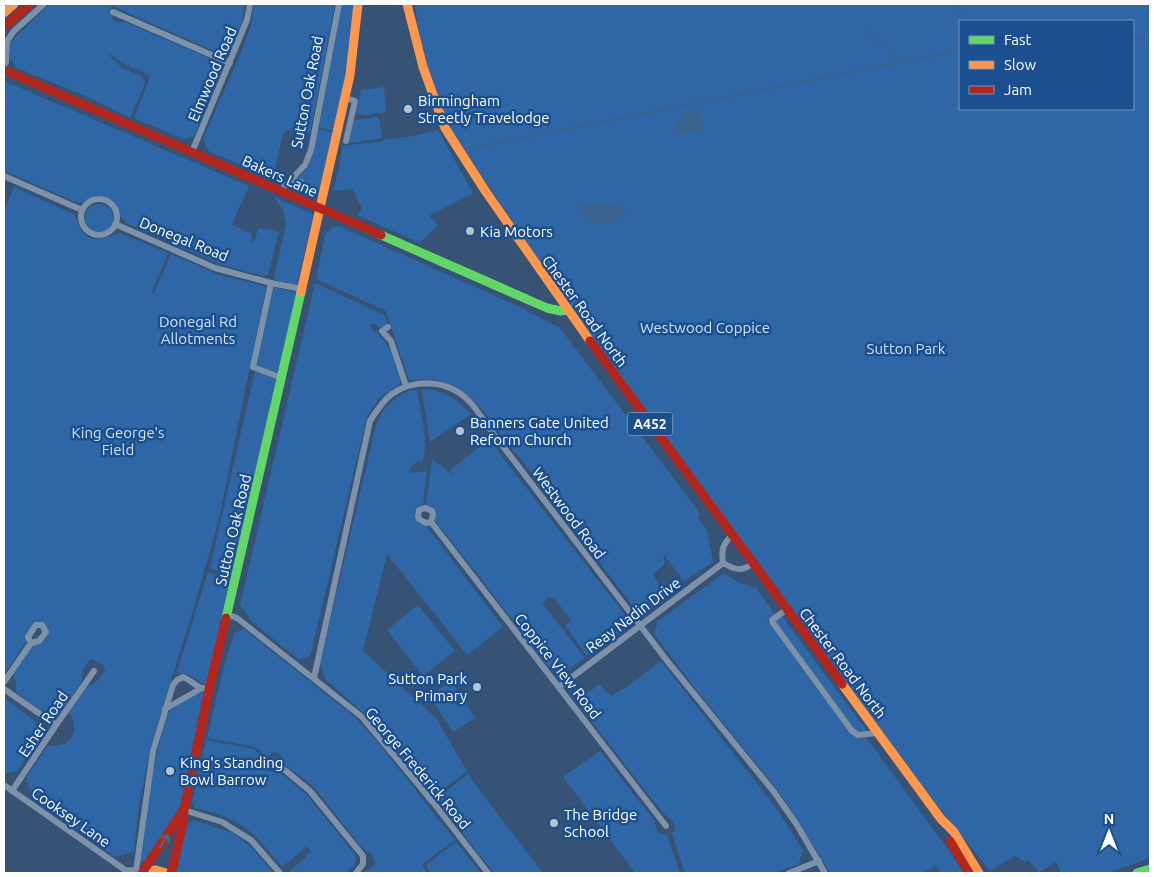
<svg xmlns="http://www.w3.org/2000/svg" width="1154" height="877" font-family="Ubuntu,sans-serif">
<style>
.green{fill:#2f66a5;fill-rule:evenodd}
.water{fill:#3b618d}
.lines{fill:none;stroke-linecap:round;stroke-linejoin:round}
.stream{stroke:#3b618d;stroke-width:2}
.street{stroke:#7d92a8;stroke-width:6}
.fast{stroke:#63d668;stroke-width:9}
.slow{stroke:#ff974d;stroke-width:9}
.jam{stroke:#b3261e;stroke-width:9}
.oneway{stroke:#317883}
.poi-dot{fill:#b9c2ce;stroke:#1b4f8f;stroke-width:2}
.labels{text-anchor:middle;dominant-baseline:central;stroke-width:5;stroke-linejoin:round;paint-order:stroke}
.shield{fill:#1b4f8f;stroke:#bbcadd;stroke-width:1}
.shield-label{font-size:14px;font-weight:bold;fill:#fff}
.street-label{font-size:15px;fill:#fff;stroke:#1b4f8f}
.poi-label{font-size:15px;fill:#fff;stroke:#1b4f8f;text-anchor:start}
.park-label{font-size:15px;fill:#cfe3fa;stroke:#1b4f8f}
</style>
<rect width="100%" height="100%" fill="#365274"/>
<g class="green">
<path d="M50,4H245L241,26L233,47L231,50L223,55L112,6L108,12L113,14L112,18L115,22H126L218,62L220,72L194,137L183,139L134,118L150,77C144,70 133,69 125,64C118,61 115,56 108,54L122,68L142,76L145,83L130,118L83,95L17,68L10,59V42Z"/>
<path d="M254,4H335L310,134L286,130L285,133H283L274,174L257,172L210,152L208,150L203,139L241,52L251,25Z"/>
<path d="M341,4H356L348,66L335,131L317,127Z"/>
<path d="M415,4H1150V858L1108,873H1061L1056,862L1039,872L1028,860L1025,862L1015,856L990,871L913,775L569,306L488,185L448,125L429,73L417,22ZM960,21H1133V109H960Z"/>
<path d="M4,81L249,186L232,224L252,234L251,242L255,240L258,228L279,231L268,275L264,276L219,264L129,224C116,218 121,198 101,197C93,197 86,203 78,203L4,171Z"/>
<path d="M384,87L386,112L365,115L356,114L361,90Z"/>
<path d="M376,117L379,119L382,138L349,143L354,120Z"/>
<path d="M317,129L334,132L319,193L310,197L287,187L289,186L303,190L304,184L298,183L297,179L309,166Z"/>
<path d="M438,130L473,193L429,216L438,225L420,243L357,215L362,208L353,189L333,191L339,168L342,146L383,141V140L413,136Z"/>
<path d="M14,187L73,214C78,218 77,223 80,228C89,245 106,238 120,233L168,253L152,292L154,293L171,254L219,275L261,285L266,288L219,519L194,607L151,745L139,805L134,851L115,857L32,797L26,778L47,747C53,745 58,746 64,744C77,738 76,722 69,712L70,709L88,685H93L105,671L104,666L91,659L82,670V681L64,708L63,710L56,708L42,711L16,693V681L12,673L31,646L44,636L39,623L7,670H4V211Z"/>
<path d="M274,197L311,213L313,215L297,285L276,280L274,277L286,224L283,210Z"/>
<circle cx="99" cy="218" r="14"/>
<path d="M339,226L518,306L560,328L696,508L700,514L697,517L707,530L713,562L684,581L663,554L665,563L653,575L663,591L662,598L648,610L634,608L524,463C485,423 476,373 409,380L386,311L316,279L325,235L331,228Z"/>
<path d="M315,283L384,315L387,323L383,327H378L375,324L372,323L370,326L386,343L392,353L401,381L400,384L379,398L367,416L312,649L310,656L299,660L252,622L240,605Z"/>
<path d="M274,287L297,293L279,372L278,373L256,365L272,288Z"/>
<path d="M255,371L275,377L278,380L234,576L210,568Z"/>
<path d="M429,389C447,392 458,401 471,414L430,442L422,390Z"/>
<path d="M411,390H417C420,410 430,444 422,462L419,461L411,466L409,473L427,471L423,506L416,510L414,515L418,522L424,524L437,540L503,627L467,655L387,554L363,651L436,718L467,771L435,796L425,786L374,722L326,680L320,664L376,425C382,408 395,396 411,390Z"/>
<path d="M490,439L500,454L625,615L621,631L587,656L565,625L571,621L555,599L549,597L542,603L585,658L562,673L553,672L545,663L475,571L439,526L426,505L432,459L453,475L450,470Z"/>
<path d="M208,572L232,580L206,685L189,675L177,672Z"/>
<path d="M724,573L738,582L757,589L775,615L767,620L848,731L860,738H866L871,744L952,855L963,873H940L936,865L923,873H830L802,827L779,792L698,692L654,634L658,621Z"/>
<path d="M418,605L455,651L423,676L387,630Z"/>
<path d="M782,616L867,731L866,732L855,731L776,623V620Z"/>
<path d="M244,629L356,718L379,744L455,840L424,863L422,866L427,873H362L374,866L375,861L371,854L363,849L313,786L284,764L280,754L275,752L267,757L255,747L207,738L222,674L234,633Z"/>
<path d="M661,661L773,804L803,850L799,864L774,873H685L672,834L675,829L674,822L666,816L642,787L576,701L600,684L611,696L622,690Z"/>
<path d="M451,682L475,718L453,732L429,696Z"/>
<path d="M200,692H205L181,808L148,858L139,864L150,783L165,718L171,709Z"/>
<path d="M4,698L35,721L37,734L39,739L17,771L4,774Z"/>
<path d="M206,740L254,749L265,758V766C271,773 271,771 279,772L306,794L356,856L355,864L347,873H288L311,852L307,846L282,867C266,848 252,829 230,819C219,813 206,811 195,808L192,802Z"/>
<path d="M600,751L654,820L658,833L667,835L680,873H635L563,777Z"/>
<path d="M469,773L471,779L543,873H494L444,810L437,799Z"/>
<path d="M194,820L233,833L253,849L273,873H176L187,824Z"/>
<path d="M456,842L481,873H431L427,868V864Z"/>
</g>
<g class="water">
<path d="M695,108L698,110L705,128L699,131L676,134L675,128L676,121Z"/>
<path d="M595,203L612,205L626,209L615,224C597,223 587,225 579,206Z"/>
</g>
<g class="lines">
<g class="stream">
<path d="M955,4L965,21"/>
<path d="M868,30L901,61"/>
<path d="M1133,40L1150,36"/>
<path d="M455,122L476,114"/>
<path d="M516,139L960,50"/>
<path d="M498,143L511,140"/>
<path d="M469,149L496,143"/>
</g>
<g class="street">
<path d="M113,12L230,63"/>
<path d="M4,65L6,62L7,41L14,31L44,4"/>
<path d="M345,98L355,101L346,141"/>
<path d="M192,152L247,20L250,4"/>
<path d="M4,176L82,210"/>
<path d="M291,180L301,182"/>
<path d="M280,191L305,165L311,150L339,4"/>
<circle cx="99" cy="217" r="18"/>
<path d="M115,224L215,268L271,283L302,289"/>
<path d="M271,283L253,367L282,378"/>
<path d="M388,327L382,331L391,341L406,386"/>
<path d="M431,522L426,523L419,519L418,516L419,510L425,508L432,511L433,515L431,522L666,826"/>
<path d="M732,535C723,544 721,550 723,563C735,570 743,572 753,563"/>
<path d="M786,610L772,620L773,623L852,731L858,735L877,733"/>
<path d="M227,614L237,618L362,717L432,801L488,873"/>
<path d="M314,678L370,421C376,412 382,401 392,394C415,378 448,380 468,400C476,408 482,418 489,428L668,662L774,792L797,825L825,873"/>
<path d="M4,682L31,643L28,637L36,625H42L46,632L39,641L31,643"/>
<path d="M559,687L723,563"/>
<path d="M4,689L56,725"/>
<path d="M165,709L200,689"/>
<path d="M275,762L310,791L363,856V864L356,873"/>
<path d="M4,785L125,870L140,871"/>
<path d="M12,791L56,725L94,671"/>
<path d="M184,810L222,822L251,840L280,873"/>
<path d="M136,871L153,751L173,685L177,680L183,677C195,682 196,689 209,689"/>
<path d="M789,873L819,861"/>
</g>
<g class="fast">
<path d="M381,235L547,308L561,311L567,310"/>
<path d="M226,618L301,292"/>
<path d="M1137,873L1150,869"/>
</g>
<g class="slow">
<path d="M407,4L423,67L445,128L486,192L590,341"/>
<path d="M4,13L14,4"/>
<path d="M301,292L350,75L358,4"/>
<path d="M842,684L941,819L954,832L979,873"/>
<path d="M143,872L156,870L166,873"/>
</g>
<g class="jam">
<path d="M4,27L30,4"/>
<path d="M4,70L381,235"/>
<path d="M590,341L842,684"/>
<path d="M950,841L969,873"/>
<path d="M142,873L182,812"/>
<path d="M171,873L183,823L184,810L209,689L226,618"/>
</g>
</g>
<defs><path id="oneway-shaft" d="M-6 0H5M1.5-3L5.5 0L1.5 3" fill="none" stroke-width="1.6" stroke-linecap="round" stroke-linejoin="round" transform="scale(1.25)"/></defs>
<use class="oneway" href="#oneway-shaft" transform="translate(164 841) rotate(-58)"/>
<g class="poi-dot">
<circle cx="408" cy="109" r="5"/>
<circle cx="470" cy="231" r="5"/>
<circle cx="460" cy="431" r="5"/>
<circle cx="477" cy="687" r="5"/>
<circle cx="170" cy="771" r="5"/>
<circle cx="554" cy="823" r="5"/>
</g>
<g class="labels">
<rect class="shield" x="627.5" y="412.5" width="45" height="23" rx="4"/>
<g class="shield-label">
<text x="650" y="424">A452</text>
</g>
<g class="street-label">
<text transform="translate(212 74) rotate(-67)">Elmwood Road</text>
<text transform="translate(307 92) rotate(-79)">Sutton Oak Road</text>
<text transform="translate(280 176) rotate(24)">Bakers Lane</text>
<text transform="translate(184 239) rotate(22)">Donegal Road</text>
<text transform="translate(585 311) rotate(54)">Chester Road North</text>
<text transform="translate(569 513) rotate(53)">Westwood Road</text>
<text transform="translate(233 530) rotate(-77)">Sutton Oak Road</text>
<text transform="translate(633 615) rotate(-37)">Reay Nadin Drive</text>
<text transform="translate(843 663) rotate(53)">Chester Road North</text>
<text transform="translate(558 666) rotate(52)">Coppice View Road</text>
<text transform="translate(43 724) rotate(-56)">Esher Road</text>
<text transform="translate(418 768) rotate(50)">George Frederick Road</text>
<text transform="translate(71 817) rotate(35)">Cooksey Lane</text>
</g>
<g class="poi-label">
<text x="418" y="100">Birmingham<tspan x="418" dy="17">Streetly Travelodge</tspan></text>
<text x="480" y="231">Kia Motors</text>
<text x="470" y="422">Banners Gate United<tspan x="470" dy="17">Reform Church</tspan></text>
<text x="467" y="678" text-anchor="end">Sutton Park<tspan x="467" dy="17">Primary</tspan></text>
<text x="180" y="762">King's Standing<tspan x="180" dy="17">Bowl Barrow</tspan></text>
<text x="564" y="814">The Bridge<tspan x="564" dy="17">School</tspan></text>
</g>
<g class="park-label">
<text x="198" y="321">Donegal Rd<tspan x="198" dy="17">Allotments</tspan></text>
<text x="705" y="327">Westwood Coppice</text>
<text x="906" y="348">Sutton Park</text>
<text x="118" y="432">King George's<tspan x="118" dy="17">Field</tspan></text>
</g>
</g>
<rect width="1154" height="877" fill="none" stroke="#ffffff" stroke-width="10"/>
<rect x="959" y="20" width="175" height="90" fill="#1b4f8f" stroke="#7695bc"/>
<rect x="969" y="36" width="25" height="8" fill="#63d668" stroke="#7695bc"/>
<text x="1004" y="45" font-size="15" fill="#ffffff">Fast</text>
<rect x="969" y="61" width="25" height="8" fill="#ff974d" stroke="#7695bc"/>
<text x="1004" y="70" font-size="15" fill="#ffffff">Slow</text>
<rect x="969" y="86" width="25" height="8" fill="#b3261e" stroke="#7695bc"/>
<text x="1004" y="95" font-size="15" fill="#ffffff">Jam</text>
<g transform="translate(1109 832)" stroke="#1b4f8f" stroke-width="4" paint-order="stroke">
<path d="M0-4L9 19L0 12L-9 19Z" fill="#ffffff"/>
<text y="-8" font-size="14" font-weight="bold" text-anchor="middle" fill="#ffffff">N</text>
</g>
</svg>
